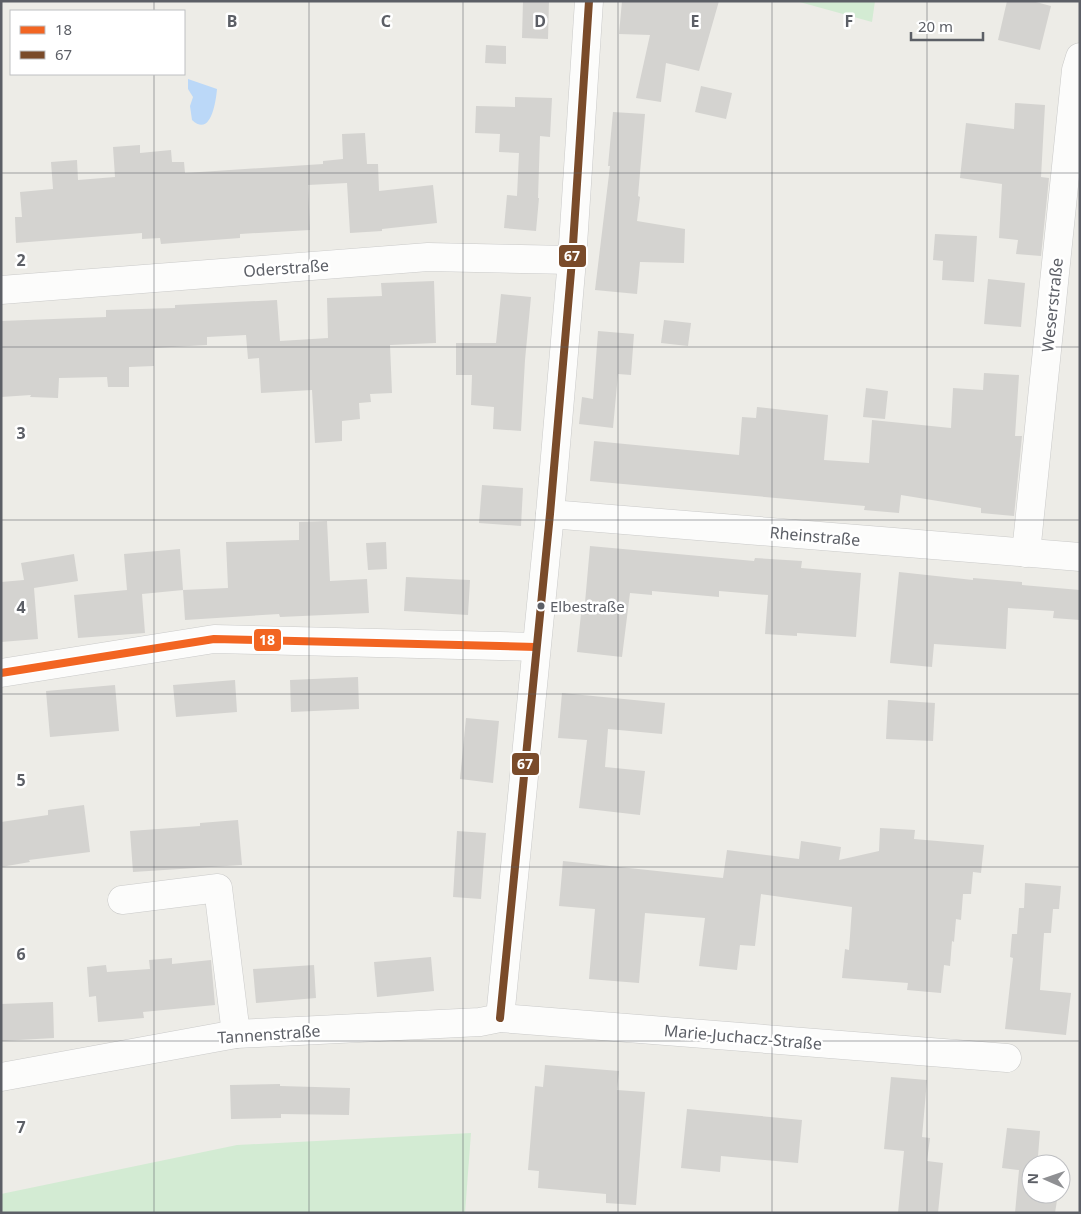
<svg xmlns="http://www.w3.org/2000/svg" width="1081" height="1214" font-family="'Noto Sans',sans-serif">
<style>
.green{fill:#d3ebd3}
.water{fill:#bbd8f8}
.building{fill:#d4d3d0}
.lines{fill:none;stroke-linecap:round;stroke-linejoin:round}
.minor-casing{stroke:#cacac9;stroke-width:29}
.minor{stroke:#fcfcfb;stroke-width:28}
.bus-1-casing{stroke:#fff;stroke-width:11}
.bus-2-casing{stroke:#fff;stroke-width:11}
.bus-1{stroke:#f26522;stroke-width:8}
.bus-2{stroke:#7a4b2a;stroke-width:8}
.grid{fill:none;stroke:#5c5f66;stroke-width:1;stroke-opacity:0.55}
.bus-dot{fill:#5c5f66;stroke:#fff;stroke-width:2}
.labels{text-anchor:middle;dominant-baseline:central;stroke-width:5;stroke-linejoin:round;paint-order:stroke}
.bus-label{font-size:15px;fill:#5c5f66;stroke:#fff;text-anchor:start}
.street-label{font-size:16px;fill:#5c5f66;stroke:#fff}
.grid-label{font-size:16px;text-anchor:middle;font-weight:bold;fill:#5c5f66;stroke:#fff;stroke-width:5;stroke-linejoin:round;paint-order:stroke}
.line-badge{stroke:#fff;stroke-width:2}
.badge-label{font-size:14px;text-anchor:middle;font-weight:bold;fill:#fff}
</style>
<rect width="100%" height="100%" fill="#edece7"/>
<g class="green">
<path d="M796,1H875L872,22Z"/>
<path d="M471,1133L465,1213H1V1194L237,1145Z"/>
</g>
<path class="water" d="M188,79L217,89C216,101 211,138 192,120L190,106L193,97L188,89Z"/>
<g class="building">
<path d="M523,1H549L548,39L522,38Z"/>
<path d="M622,1H719L699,71L666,63L661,102L636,98L650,35L619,34Z"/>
<path d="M1007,1H1032L1051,6L1040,50L998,40Z"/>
<path d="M486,45L506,46V64L485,63Z"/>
<path d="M701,86L732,93L726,119L695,112Z"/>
<path d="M515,97L552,98L550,137L540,136L538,198H539L536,231L504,228L507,195L517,196L519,153L499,152L500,134L475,133L476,106L515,107Z"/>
<path d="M1015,103L1045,105L1041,177L1049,178L1041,256L1016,254L1018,240L999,238L1002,184L960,178L966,123L1014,129Z"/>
<path d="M613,112L645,114L638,196L640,197L637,221L685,229L684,263L640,262L637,294L595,290L610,166H608Z"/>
<path d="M365,133L367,164H378L379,191L433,185L437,223L382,229V231L350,233L347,183L308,185L310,230L240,234V238L161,244L160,238L142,239V233L16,243L15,217H22L20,192L53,189L51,162L77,160L78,180L115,177L113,147L140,145V153L171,150L172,162H184L185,173L323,164V161L343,159L342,134Z"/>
<path d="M935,234L977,236L974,282L942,280L943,261L933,260Z"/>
<path d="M988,279L1025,283L1021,327L984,324Z"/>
<path d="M434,281L436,343L390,345L392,393L370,394L371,402L359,403L360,419L342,421V441L315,443L312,390L261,393L259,358L248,359L246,335L207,337V345L154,348V366L129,367V387H108L107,377L59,378L58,398L30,397L31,395L1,397V321L106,317V310L175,308V305L277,300L280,341L328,338L327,298L382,296L381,283Z"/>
<path d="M501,294L531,297L525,360L521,431L493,429L494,407L471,405L472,375H456V343H496Z"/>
<path d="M664,320L691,323L688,346L661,343Z"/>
<path d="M598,331L634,334L631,375L618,374L613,428L579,424L582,397L593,399Z"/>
<path d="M984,373L1019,375L1015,436H1022L1014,516L981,513V508L901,495L899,513L864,510L865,506L590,481L594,441L739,455L742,417L756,418L757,407L828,415L824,460L869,463L872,420L951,428L953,388L983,390Z"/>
<path d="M866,388L888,391L885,419L863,417Z"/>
<path d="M482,485L523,488L521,526L479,523Z"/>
<path d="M327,521L330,581L367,579L369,613L280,617L279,614L185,620L183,590L228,588L226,542L299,540V522Z"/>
<path d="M386,542L387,569L368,570L366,543Z"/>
<path d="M590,546L754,561L755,558L802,561L801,568L861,573L856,637L797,633V636L765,634L768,595L719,591V597L652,591V595L630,593L622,657L577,652L581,614H584Z"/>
<path d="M180,549L183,590L142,594L145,633L78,638L74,595L127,590L124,554Z"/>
<path d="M74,554L78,581L34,588L38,639L1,642V582L24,580L21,563Z"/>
<path d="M899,572L973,580V578L1022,582V585L1080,590V620L1053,618L1054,611L1008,608L1006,649L934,644L932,667L890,663Z"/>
<path d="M406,577L470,580L468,615L404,611Z"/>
<path d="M358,677L359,709L291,712L290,680Z"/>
<path d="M235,680L237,712L176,717L173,685Z"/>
<path d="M115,685L119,731L50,737L46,691Z"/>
<path d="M562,693L665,703L662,734L608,729L605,767L645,771L640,815L579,808L587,740L558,738Z"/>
<path d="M888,700L935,703L933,741L886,739Z"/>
<path d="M466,718L499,721L493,783L460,779Z"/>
<path d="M84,805L90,852L29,860L30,862L1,867V822L48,815V810Z"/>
<path d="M238,820L242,865L133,872L130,831L200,826V823Z"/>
<path d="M880,828L915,830L914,839L984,845L981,873L973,872L971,894H963L961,920L956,919L954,942L952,941L950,966L944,965L941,993L907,990L908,983L842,978L845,949L849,950L852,907L761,894L755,946L740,945L737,970L699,966L705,918L645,913L639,983L589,979L595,909L559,906L563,861L723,878L727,850L799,859L801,841L841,847L839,860L879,851Z"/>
<path d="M457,831L486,833L481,899L453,897Z"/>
<path d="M1025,883L1061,886L1059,909H1053L1051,933H1044L1040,990L1071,993L1066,1035L1005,1029L1013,958L1010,957L1012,934H1017L1019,908H1024Z"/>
<path d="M431,957L434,991L377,997L374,962Z"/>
<path d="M172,958V964L211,960L215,1005L143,1012L144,1018L98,1022L96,996L89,997L87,967L106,965L107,972L150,969L149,960Z"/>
<path d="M314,965L316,998L256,1003L253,969Z"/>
<path d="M53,1002L54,1038L1,1041V1004Z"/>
<path d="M545,1065L619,1071L617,1090L645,1092L636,1205L606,1203V1194L538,1188L539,1171L528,1170L535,1086L543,1087Z"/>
<path d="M891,1077L927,1080L922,1137L930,1138L927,1161L943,1163L938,1213H898L904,1151L884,1149Z"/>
<path d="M280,1084V1086L350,1088L349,1115L281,1114V1118L231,1119L230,1085Z"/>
<path d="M687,1109L802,1120L798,1163L721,1156L720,1172L681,1168Z"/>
<path d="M1007,1128L1040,1131L1038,1156L1048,1157L1047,1164H1031V1194H1058L1055,1213H1015L1019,1170L1002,1168Z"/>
</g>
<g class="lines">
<g class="minor-casing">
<g id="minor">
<path d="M1,290L428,257L572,260"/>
<path d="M550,514L1080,557"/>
<path d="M1026,553L1076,70L1080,57"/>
<path d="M1,673L214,639L536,647"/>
<path d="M122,900L218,888L236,1034"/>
<path d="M500,1018L550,514L572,260L589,1"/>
<path d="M1,1077L236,1034L480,1022L500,1018L1007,1058"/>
</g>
</g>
<use href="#minor" class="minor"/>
<g class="bus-1-casing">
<path id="bus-1" d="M1,673L214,639L536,647"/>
</g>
<g class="bus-2-casing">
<path id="bus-2" d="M500,1018L550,514L572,260L589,1"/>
</g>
<use href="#bus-1" class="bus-1"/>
<use href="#bus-2" class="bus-2"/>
</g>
<path class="grid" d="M154,1V11M309,1V1213M463,1V1213M618,1V1213M772,1V1213M927,1V1213M154,74V1213M1,173H1080M1,347H1080M1,520H1080M1,694H1080M1,867H1080M1,1041H1080"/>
<circle class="bus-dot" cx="541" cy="606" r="4.5"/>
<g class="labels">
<g class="bus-label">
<text x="550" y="606">Elbestraße</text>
</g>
<g class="street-label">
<text transform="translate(286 268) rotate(-4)">Oderstraße</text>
<text transform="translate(1052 305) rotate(-84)">Weserstraße</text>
<text transform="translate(815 536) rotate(5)">Rheinstraße</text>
<text transform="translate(269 1034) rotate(-4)">Tannenstraße</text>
<text transform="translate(743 1037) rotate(5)">Marie-Juchacz-Straße</text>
</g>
</g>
<g class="grid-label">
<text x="232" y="27">B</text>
<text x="386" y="27">C</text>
<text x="540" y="27">D</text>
<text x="695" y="27">E</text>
<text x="849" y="27">F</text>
<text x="21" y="266">2</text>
<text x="21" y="439">3</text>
<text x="21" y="613">4</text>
<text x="21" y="786">5</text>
<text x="21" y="960">6</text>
<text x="21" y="1133">7</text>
</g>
<g class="line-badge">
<rect x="558" y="244" width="29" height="24" rx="5" fill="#7a4b2a"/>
<rect x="253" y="628" width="29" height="24" rx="5" fill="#f26522"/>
<rect x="511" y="752" width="29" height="24" rx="5" fill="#7a4b2a"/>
</g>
<g class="badge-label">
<text x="572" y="261">67</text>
<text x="267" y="645">18</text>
<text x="525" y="769">67</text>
</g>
<rect width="1081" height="1214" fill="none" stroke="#5c5f66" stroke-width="5"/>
<rect x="10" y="10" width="175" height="65" fill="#ffffff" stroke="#bebfc2"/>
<rect x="20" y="26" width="25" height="8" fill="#f26522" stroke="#bebfc2"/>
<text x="55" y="35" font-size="15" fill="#5c5f66">18</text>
<rect x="20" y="51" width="25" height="8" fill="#7a4b2a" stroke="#bebfc2"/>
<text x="55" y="60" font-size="15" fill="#5c5f66">67</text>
<g transform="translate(1046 1179) rotate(272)"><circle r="24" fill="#ffffff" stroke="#bebfc2"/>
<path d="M0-4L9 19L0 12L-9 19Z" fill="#8f9093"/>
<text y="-8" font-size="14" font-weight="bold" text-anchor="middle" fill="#5c5f66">N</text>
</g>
<path d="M911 32v8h72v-8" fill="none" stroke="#5c5f66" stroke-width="2.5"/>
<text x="918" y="32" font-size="15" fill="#5c5f66" stroke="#ffffff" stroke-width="4" paint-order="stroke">20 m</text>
</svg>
